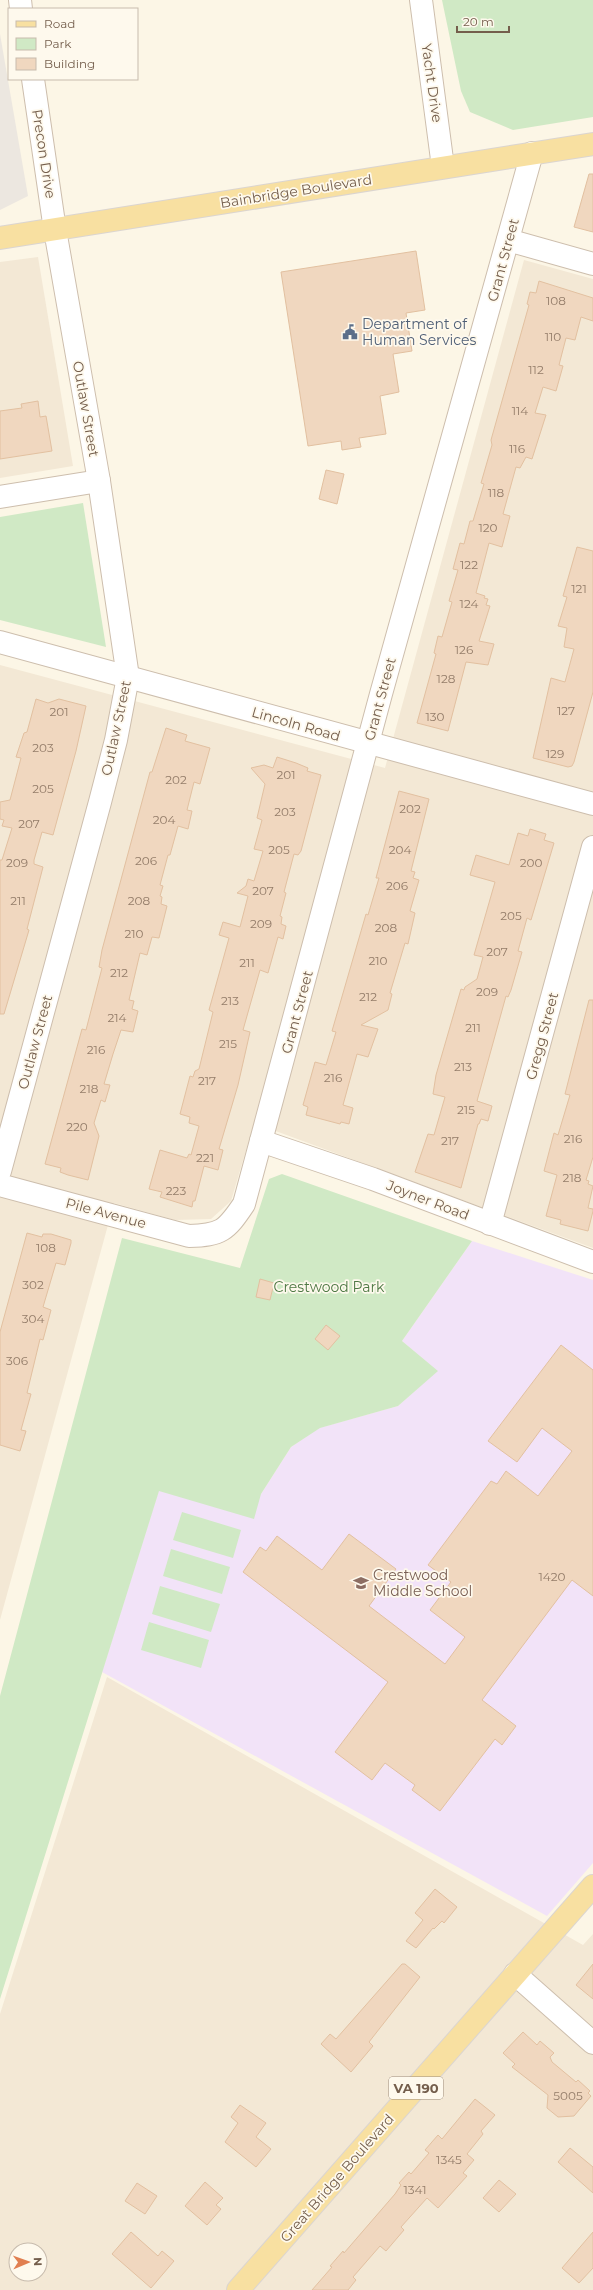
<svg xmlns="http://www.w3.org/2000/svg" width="593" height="2290" font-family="Montserrat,sans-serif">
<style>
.residential{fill:#f3e8d5;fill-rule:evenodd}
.industrial{fill:#ece7e0}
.education{fill:#f2e3f8}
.green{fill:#d0e9c5}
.building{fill:#f0d7bf;stroke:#e2c0a0}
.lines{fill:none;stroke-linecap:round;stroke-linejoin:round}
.minor-casing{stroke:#cdbead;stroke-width:24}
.major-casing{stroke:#dbd5d0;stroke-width:24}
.minor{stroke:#fff;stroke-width:22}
.major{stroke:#f8e0a1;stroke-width:22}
.labels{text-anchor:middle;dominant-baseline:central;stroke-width:3.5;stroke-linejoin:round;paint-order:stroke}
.number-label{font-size:12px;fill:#937c69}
.shield{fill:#fef9ed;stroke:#9d8c7c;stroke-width:1}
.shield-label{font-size:13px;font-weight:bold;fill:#745e4c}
.street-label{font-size:14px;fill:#745e4c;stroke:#fef9ed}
.service-label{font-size:14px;fill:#4e5e75;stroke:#fef9ed;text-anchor:start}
.park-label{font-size:14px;fill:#4e7944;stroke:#fef9ed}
.education-label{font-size:14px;fill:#785e54;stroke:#fef9ed;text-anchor:start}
</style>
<rect width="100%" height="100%" fill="#fcf6e6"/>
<g class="residential">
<path d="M38,257L73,466L0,478V262Z"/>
<path d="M524,260L593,279V1248L254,1123L231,1201L211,1219L175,1220L114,1203L0,1620V665L385,768Z"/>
<path d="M107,1677L583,1945L593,1934V2290H0V2014ZM16,2250H40V2274H16Z"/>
</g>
<path class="industrial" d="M0,34L28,196L0,210Z"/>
<path class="education" d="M472,1241L593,1280V1863L547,1916L102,1672L159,1490L171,1494H261L291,1447L319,1428L398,1406L437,1371L402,1341Z"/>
<g class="green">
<path d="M442,0H593V117L513,130L470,112L461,91Z"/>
<path d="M83,503L106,647L0,620V517Z"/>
<path d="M282,1174L472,1241L402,1341L438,1371L398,1406L320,1428L291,1447L261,1494L254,1519L159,1491L0,1999V1696L122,1238L240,1268L269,1179Z"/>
<path d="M182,1512L241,1530L233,1558L173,1540Z"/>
<path d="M171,1549L230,1567L222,1594L163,1576Z"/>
<path d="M160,1586L220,1604L211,1632L152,1614Z"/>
<path d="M149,1622L209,1640L201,1668L141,1650Z"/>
</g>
<g class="building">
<path d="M589,174H593V232L574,227Z"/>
<path d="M416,251L425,310L406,313L412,351L393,354L399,392L380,396L386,434L359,438L361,447L342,450L341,441L308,446L281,272Z"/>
<path d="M539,281L593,298V321L581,317L575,340L566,338L559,365L563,366L556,391L543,387L535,413L546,415L532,459L526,457L520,468L516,467L503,514L510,516L502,547L489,543L476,593L485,596L484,598L488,599L486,605L490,606L479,641L494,644L488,665L466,662L448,731L417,723L436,654L434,653L438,636L442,637L452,602L449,601L458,570L453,569L460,543L464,544L470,521H473L484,484L481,483L492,445L491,440L529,305L527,304L530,292L536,293Z"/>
<path d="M38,401L40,417L46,416L52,451L0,459V411L22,408L21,404Z"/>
<path d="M326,470L344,474L337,504L319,499Z"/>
<path d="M577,547L593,551V692L574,762L572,766L568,767L533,758L551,678L565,682L574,649L564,647L567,628L558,626L567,597L563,596Z"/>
<path d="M36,699L48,703L59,699L86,706L76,751L53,835L42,832L34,860V864L43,867L27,929L29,930L4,1014H0V860H2L12,828L2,826L4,820L0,819V802L10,800L21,758L16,757L24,733L27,732Z"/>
<path d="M166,728L187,735L185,741L210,748L200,784L194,782L187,810L192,811L188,829L178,826L170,855H168L160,885L163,886L160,896L162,897L161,904L167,906L159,938L152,937L147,955L140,953L129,1000L134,1001L132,1009L138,1011L133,1032L121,1030L113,1054L104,1084L110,1085L105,1102L101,1100L94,1123L99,1136L88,1180L68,1175L60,1172L61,1168L45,1164L82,1029L86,1030L102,968L99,967L102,950L150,772H152Z"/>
<path d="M277,757L296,763L308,768L307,771L321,775L301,851L298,855L294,854L284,892L286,893L280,916L282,917L281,924L286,926L283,939L278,937L268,973L260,970L243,1030L250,1032L238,1085L219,1149L223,1150L218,1170L204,1166L195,1201H193L192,1207L160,1197L162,1192L149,1189L160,1150L187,1158L189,1154L191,1155L199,1126L189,1123L190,1117L180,1114L190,1076L193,1077L195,1071L199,1069L213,1012L209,1010L229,938L219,935L223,922L240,927L248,896L237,893L246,886L248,879L254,881L263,851L254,849L262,820L257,818L265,784L251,768L264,765L273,768Z"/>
<path d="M399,791L429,799L411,871L415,872L413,878L419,880L410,911L415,913L408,944L405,943L390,993L392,994L388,1010L361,1025L378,1029L368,1057L357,1054L343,1105L353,1108L349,1124L341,1122L340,1124L306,1115L308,1107L303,1105L315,1062L326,1065L336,1032L332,1031L366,914L368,915L379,878H376Z"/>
<path d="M530,829L546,834L544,840L554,843L531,920L527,918L518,951L522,952L511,990L508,997L506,996L477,1101L492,1106L488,1121L481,1119L479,1124H478L461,1188L415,1172L428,1134L434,1135L445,1097L433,1094L436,1075L461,989L464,990L465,987L477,979L483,957L474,955L495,882L470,875L476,855L509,865L518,833L528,836Z"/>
<path d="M589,1000H593V1157L586,1180L589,1181L588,1184L593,1186L588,1208L593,1209V1211L588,1231L560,1224L561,1220L546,1216L557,1175L544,1171L554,1133L558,1135L570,1095L565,1094Z"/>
<path d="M27,1233L42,1237L43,1234H51L71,1240V1243L65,1265L56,1263L43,1307L51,1310L43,1340L40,1339L27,1393L31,1394L21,1430L26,1431L20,1451L0,1445V1332Z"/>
<path d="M260,1279L274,1283L270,1300L256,1297Z"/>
<path d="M326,1325L340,1336L328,1350L315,1339Z"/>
<path d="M561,1345L593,1370V1596L572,1580L482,1700L516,1726L502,1745L495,1739L440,1811L412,1790L415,1785L385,1763L372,1780L335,1752L388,1682L243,1572L260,1547L266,1551L277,1536L322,1570L349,1534L396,1569L369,1606L445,1664L465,1637L430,1610L451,1582L428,1565L491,1481L497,1484L506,1471L538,1496L572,1451L542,1428L517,1462L488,1441Z"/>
<path d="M435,1889L457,1907L444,1923L442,1921L434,1929L433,1928L416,1948L406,1941L423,1920L415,1913Z"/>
<path d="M402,1964H405L420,1977L369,2042L373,2046L351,2072L321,2044L330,2034L336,2039Z"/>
<path d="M593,1964V1999L576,1985Z"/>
<path d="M523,2032L537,2045L540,2041L554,2053L550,2057L552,2062L576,2082L578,2080L590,2091L588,2093L591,2096L574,2116L558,2117L547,2108L548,2095L512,2067L515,2064L503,2053Z"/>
<path d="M475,2099L495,2115L481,2131L483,2134L467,2154L474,2160L463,2173L467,2176L438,2208L427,2198L401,2227L404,2230L386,2251L380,2246L353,2277L356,2280L348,2290H312L332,2267L330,2266L343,2251L344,2253L395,2194L401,2185L399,2183L409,2172L411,2174L429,2153L425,2150L438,2135L442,2139Z"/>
<path d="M240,2105L266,2123L256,2137L271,2149L256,2167L225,2142L238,2123L231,2117Z"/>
<path d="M570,2148L593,2167V2193L558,2162Z"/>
<path d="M499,2180L516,2194L499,2212L483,2198Z"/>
<path d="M205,2182L223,2198L216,2205L221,2209L207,2225L185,2206Z"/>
<path d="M137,2183L157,2196L145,2214L125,2201Z"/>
<path d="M131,2232L158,2256L162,2251L174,2261L151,2288L112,2254Z"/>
<path d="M593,2232V2268L579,2283L562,2268Z"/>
</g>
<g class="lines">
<g class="minor-casing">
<g id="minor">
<path d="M20,0L21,9"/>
<path d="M421,0L443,167"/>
<path d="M508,240L593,264"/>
<path d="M0,497L99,481"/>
<path d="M0,642L593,804"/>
<path d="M261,1141L373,1179L593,1262"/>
<path d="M0,1171L100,802L116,740L128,677L99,481L55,230L33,79"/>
<path d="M0,1185L189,1236C221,1235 226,1231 244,1204L381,694L532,153"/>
<path d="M490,1224L593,847"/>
<path d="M515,1974L593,2043"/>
</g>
</g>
<g class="major-casing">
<g id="major">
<path d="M0,238L593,144"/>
<path d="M238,2290L593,1886"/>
</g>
</g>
<use href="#minor" class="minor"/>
<use href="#major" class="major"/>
</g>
<defs>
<g id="civic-bare" transform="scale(1.2)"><path d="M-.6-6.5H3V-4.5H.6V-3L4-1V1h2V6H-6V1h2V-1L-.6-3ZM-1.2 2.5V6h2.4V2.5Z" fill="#5c6f8a" stroke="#fef9ed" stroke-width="2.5" paint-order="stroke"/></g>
<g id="school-bare" transform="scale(1.2)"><path d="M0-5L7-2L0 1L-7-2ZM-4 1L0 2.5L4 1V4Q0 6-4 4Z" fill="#8d6e63" stroke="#fef9ed" stroke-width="2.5" paint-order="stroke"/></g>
</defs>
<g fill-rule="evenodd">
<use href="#civic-bare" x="350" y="332"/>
<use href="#school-bare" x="361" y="1583"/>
</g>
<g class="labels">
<g class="number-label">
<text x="556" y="300">108</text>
<text x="553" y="336">110</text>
<text x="536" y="369">112</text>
<text x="520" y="410">114</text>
<text x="517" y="448">116</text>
<text x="496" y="492">118</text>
<text x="488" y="527">120</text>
<text x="469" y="564">122</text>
<text x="579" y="588">121</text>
<text x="469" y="603">124</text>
<text x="464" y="649">126</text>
<text x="446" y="678">128</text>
<text x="566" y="710">127</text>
<text x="59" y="711">201</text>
<text x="435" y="716">130</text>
<text x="43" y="747">203</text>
<text x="555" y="753">129</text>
<text x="286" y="774">201</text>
<text x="176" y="779">202</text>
<text x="43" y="788">205</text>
<text x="410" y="808">202</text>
<text x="285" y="811">203</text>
<text x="164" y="819">204</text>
<text x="29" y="823">207</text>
<text x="279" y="849">205</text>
<text x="400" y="849">204</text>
<text x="146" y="860">206</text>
<text x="17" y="862">209</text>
<text x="531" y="862">200</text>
<text x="397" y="885">206</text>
<text x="263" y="890">207</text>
<text x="18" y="900">211</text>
<text x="139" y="900">208</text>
<text x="511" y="915">205</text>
<text x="261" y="923">209</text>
<text x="386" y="927">208</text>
<text x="134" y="933">210</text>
<text x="497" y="951">207</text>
<text x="378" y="960">210</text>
<text x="247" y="962">211</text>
<text x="119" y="972">212</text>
<text x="487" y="991">209</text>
<text x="368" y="996">212</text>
<text x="230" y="1000">213</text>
<text x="117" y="1017">214</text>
<text x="473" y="1027">211</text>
<text x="228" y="1043">215</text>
<text x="96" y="1049">216</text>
<text x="463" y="1066">213</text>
<text x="333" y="1077">216</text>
<text x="207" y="1080">217</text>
<text x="89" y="1088">218</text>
<text x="466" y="1109">215</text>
<text x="77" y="1126">220</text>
<text x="573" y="1138">216</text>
<text x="450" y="1140">217</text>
<text x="205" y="1157">221</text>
<text x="572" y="1177">218</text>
<text x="176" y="1190">223</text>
<text x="46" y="1247">108</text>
<text x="33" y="1284">302</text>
<text x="33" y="1318">304</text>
<text x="17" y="1360">306</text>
<text x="552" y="1576">1420</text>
<text x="568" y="2095">5005</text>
<text x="449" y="2159">1345</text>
<text x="415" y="2189">1341</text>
</g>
<rect class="shield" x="389" y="2077" width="54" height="22" rx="3"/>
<g class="shield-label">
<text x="416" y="2088">VA 190</text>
</g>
<g class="street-label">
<text transform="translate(432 83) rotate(82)">Yacht Drive</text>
<text transform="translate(44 154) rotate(81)">Precon Drive</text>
<text transform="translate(296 191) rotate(-9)">Bainbridge Boulevard</text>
<text transform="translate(503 260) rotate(-75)">Grant Street</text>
<text transform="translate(86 409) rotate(80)">Outlaw Street</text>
<text transform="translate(380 699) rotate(-75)">Grant Street</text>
<text transform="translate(296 724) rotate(16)">Lincoln Road</text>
<text transform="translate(116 728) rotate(-78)">Outlaw Street</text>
<text transform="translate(297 1012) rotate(-75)">Grant Street</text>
<text transform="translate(542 1036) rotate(-75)">Gregg Street</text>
<text transform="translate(35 1042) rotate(-75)">Outlaw Street</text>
<text transform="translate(428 1200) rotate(21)">Joyner Road</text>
<text transform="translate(106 1213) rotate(15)">Pile Avenue</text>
<text transform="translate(337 2178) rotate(-49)">Great Bridge Boulevard</text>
</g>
<g class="service-label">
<text x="362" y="324">Department of<tspan x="362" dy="16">Human Services</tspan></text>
</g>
<g class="park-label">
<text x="329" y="1287">Crestwood Park</text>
</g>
<g class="education-label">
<text x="373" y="1575">Crestwood<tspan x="373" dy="16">Middle School</tspan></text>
</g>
</g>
<rect x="8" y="8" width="130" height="72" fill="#fef9ed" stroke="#c7bbad"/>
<rect x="16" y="21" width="20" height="6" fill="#f8e0a1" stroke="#c7bbad"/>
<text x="44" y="28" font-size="12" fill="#745e4c">Road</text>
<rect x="16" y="38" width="20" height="12" fill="#d0e9c5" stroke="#c7bbad"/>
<text x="44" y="48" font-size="12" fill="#745e4c">Park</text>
<rect x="16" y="58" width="20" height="12" fill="#f0d7bf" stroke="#c7bbad"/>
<text x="44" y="68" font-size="12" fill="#745e4c">Building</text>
<g transform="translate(28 2262) rotate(88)"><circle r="19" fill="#fef9ed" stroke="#c7bbad"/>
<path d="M0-3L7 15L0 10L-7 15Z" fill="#e17f50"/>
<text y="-6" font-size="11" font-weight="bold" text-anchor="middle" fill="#745e4c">N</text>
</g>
<path d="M457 26v6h52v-6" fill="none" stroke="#745e4c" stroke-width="2"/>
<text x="463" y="26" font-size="12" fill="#745e4c" stroke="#fef9ed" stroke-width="3" paint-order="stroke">20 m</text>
</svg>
